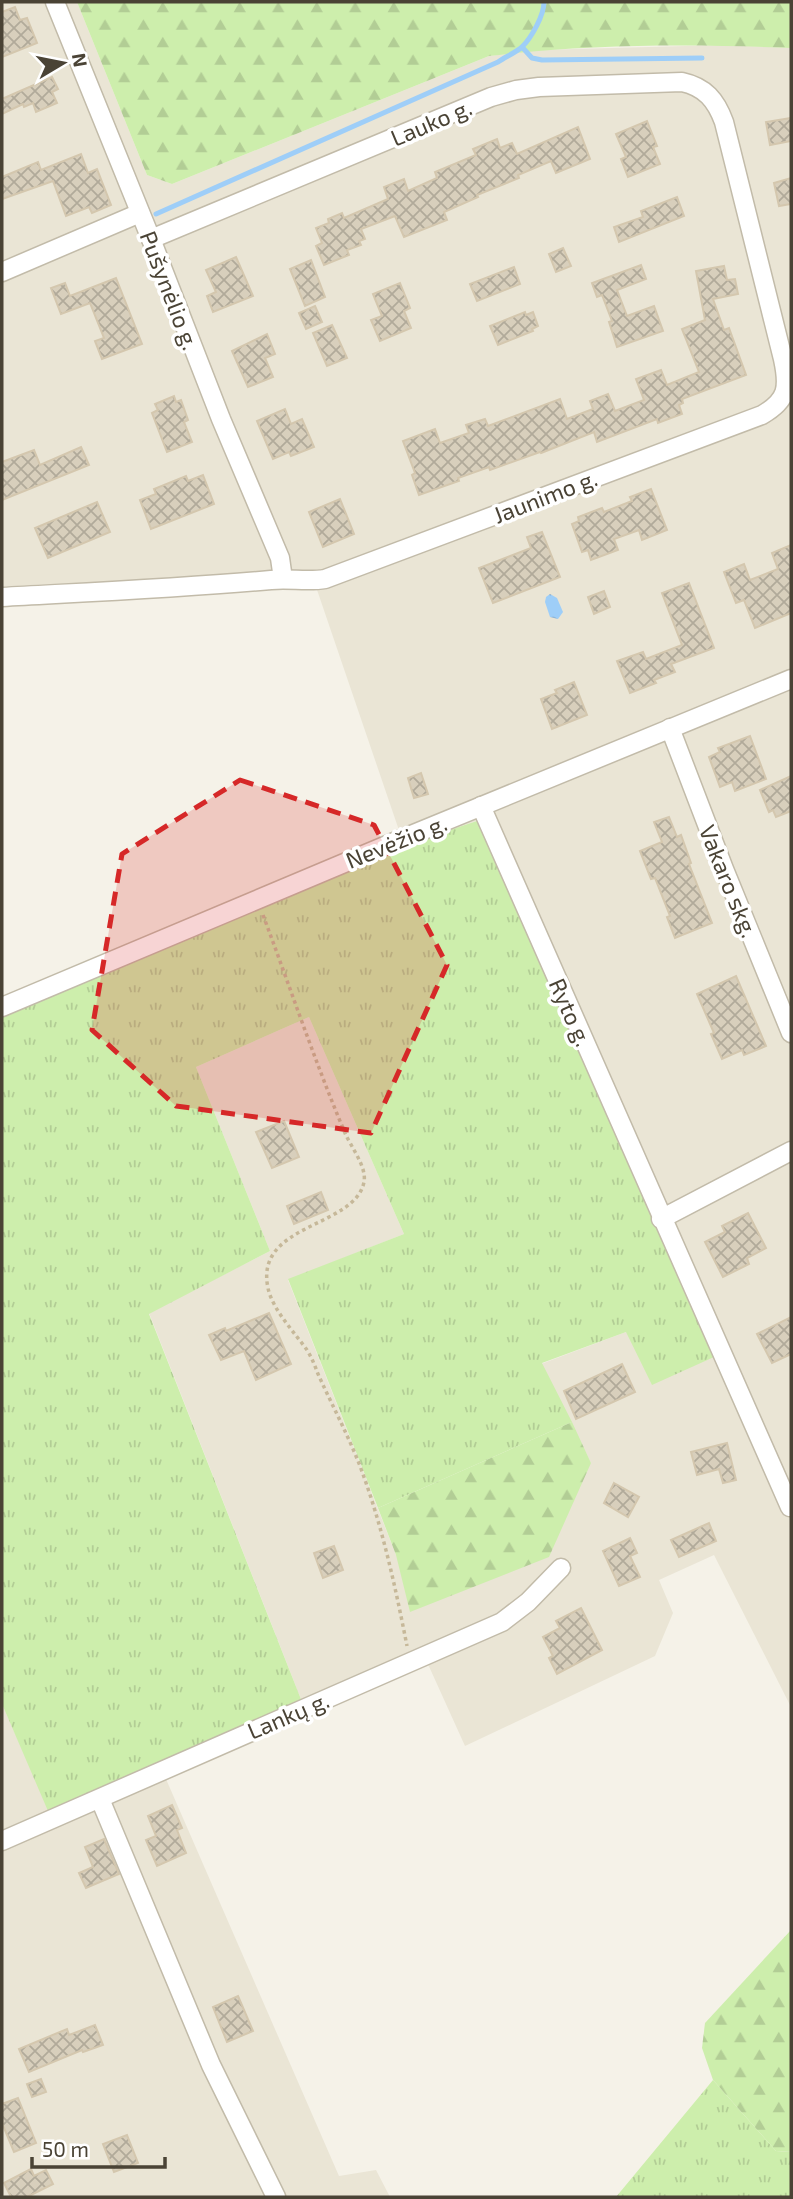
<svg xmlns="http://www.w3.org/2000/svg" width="793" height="2199" font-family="'Exo 2',sans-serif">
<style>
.residential{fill:#eae5d5}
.grass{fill:url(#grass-tufts)}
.forest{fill:url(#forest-firs)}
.water{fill:url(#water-ripples)}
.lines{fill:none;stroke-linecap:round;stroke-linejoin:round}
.stream{stroke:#9ecef8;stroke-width:5}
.building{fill:url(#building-cross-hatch);stroke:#d4c7ae;stroke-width:2}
.street-casing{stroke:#c2bba9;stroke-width:21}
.path{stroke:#c6b899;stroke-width:3.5;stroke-dasharray:3.5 3.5;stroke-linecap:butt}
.street{stroke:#fff;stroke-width:18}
.marked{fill:#d62828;fill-opacity:0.2;stroke:#d62828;stroke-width:5;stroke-dasharray:14 9;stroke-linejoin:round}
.labels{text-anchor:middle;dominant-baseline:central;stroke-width:7;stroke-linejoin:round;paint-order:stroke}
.street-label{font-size:23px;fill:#4a4335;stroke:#fff}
</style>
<defs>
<pattern id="grass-tufts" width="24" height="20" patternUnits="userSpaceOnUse" patternTransform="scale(1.75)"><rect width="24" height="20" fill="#cdeeac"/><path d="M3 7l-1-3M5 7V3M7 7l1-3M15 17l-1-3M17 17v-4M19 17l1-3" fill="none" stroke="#b2cd95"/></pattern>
<pattern id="forest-firs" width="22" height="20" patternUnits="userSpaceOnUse" patternTransform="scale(1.75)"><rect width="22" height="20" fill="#cdeeac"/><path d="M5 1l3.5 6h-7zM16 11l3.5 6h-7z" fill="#b2cd95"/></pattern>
<pattern id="water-ripples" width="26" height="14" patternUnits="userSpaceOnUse" patternTransform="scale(1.75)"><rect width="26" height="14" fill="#9ecef8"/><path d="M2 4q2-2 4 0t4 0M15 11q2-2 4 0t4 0" fill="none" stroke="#83a9ca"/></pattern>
<pattern id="building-cross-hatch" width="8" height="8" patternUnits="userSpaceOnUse" patternTransform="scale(1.75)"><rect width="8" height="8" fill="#d8cfbc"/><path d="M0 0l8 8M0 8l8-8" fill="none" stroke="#b1aa9a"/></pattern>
</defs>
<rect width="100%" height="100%" fill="#f5f2e8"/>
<g class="residential">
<path d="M2,2H77L147,175L172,184L489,56L537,50L723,45L791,48V1707L714,1555L659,1580L673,1613L655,1656L465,1746L427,1662L306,1712L149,1313L270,1251L196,1067L309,1017L404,1234L288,1280L396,1555L591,1463L541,1364L626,1332L480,820L404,845L314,581L2,597Z"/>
<path d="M2,1704L49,1810L159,1763L339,2176L376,2170L390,2197H2Z"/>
</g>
<g class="grass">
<path d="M480,820L714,1357L652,1385L626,1332L542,1363L572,1422L378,1508L288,1279L404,1234L309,1017L196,1067L270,1251L149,1314L306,1712L159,1764L48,1811L2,1704V1007L404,845Z"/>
<path d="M713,2080L776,2151L791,2152V2197H616Z"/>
</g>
<g class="forest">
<path d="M77,2H791V48C691,44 589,44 489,56L172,184L147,175Z"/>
<path d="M572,1422L591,1463L549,1557L410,1612L396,1555L378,1508Z"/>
<path d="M791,1930V2152L776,2151L713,2080L702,2048L705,2023Z"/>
</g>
<path class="water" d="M550,594L557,598L563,612L558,619L550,617L545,602L546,597Z"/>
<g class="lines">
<g class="stream">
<path d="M522,47L532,58L542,60L702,58"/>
<path d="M156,214L498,62C505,57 515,53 522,47C532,37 544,15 544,2"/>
</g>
</g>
<g class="building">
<path d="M15,7L20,20L27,18L37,43L2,57V12Z"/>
<path d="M52,77L58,89L52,92L57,103L36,112L33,103L24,107L23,104L2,114V99Z"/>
<path d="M791,118V141L770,145L766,122Z"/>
<path d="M647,121L657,146L653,147L660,164L628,177L621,159L626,157L616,134Z"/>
<path d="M578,127L590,159L556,173L551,161L518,175L519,178L477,195L478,197L444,212L447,220L404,237L395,216L361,229L365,239L359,241L361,245L347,250L349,255L324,265L316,246L322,243L316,228L329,223L328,219L342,213L344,218L388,199L384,187L404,179L408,191L437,178L435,172L476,155L473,149L497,139L500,148L512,143L517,154Z"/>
<path d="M81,154L88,173L97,169L111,205L92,213L89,207L66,216L53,181L2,199V177L38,162L41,170Z"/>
<path d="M791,178V204L779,206L774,183Z"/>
<path d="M677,197L684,216L619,242L614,227L643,217L641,211Z"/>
<path d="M563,248L571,266L556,272L549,254Z"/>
<path d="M236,257L253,296L213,312L207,296L216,292L206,270Z"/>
<path d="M311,260L325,297L305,306L290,269Z"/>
<path d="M641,265L646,279L617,290L627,316L654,306L663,331L617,347L609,322L612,321L602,295L597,297L592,283Z"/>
<path d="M724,266L727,280L735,279L738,294L713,299L724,330L729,328L746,375L682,399L683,403L679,405L682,414L658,423L657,419L597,442L594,432L541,453L540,452L490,470L489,467L458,478L459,481L419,495L412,475L415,473L403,441L435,429L440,443L469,433L466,425L485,419L488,426L560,399L567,419L593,409L590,401L608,394L615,411L644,400L636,379L661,370L667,385L699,372L682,329L705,320L696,271Z"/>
<path d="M514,267L520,284L477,301L470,284Z"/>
<path d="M116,278L142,344L102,359L95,341L104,338L90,303L61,314L51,288L65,283L70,296Z"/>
<path d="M400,283L410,308L404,311L411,328L380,341L371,320L382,316L373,294Z"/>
<path d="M315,306L322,322L306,329L299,313Z"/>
<path d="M525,312L526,315L533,312L538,326L532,329L533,331L498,345L490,326Z"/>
<path d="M332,325L347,358L327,366L313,333Z"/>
<path d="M267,334L275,354L265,358L273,377L248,387L232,351Z"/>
<path d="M174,396L176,402L181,400L188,420L184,422L192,442L167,452L152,413L158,410L155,404Z"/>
<path d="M285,409L291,424L302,419L314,447L291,456L289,452L273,459L257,421Z"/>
<path d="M81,447L89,465L2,500V462L34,450L40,465Z"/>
<path d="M203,475L214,504L151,529L140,500L156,494L154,489L186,476L188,481Z"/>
<path d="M651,489L667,530L642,540L639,530L614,539L618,550L591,560L588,550L582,552L572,524L579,521L578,517L602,508L604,512L632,501L630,497Z"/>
<path d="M340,499L354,534L323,547L309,512Z"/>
<path d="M97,502L110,532L48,558L35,528Z"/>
<path d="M542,532L560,577L493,603L479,568L531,548L527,537Z"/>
<path d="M791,545V613L755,628L744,600L736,603L724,572L744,564L750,580L778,569L772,553Z"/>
<path d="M689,583L714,648L671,664L675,672L654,680L656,683L630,693L617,661L643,652L646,659L682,645L662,593Z"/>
<path d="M604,591L610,607L594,614L588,597Z"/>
<path d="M574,682L587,715L552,729L541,699L557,693L555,690Z"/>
<path d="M750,736L766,779L735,791L732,782L720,787L709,757L720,752L718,748Z"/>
<path d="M421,773L428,794L414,798L408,778Z"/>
<path d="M791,776V811L776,817L773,810L769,812L760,790Z"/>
<path d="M669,817L677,837L681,835L691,863L689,864L712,923L675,938L667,917L670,916L655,878L651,879L640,851L662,842L654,822Z"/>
<path d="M736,976L766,1046L744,1055L742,1050L722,1059L711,1034L714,1033L697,994Z"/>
<path d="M284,1121L299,1157L272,1168L256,1132Z"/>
<path d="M321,1192L328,1210L294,1224L287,1206Z"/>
<path d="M748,1213L766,1248L747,1258L749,1264L723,1277L705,1242L725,1232L722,1226Z"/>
<path d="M269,1313L291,1364L256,1380L244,1351L221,1360L209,1335L225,1328L226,1331Z"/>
<path d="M791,1317V1354L772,1363L757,1334Z"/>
<path d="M622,1364L635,1392L576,1419L564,1391Z"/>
<path d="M727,1443L736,1480L723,1483L719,1469L697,1475L691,1452Z"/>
<path d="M614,1483L639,1497L628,1517L604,1503Z"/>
<path d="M709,1523L716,1541L679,1557L671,1540Z"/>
<path d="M630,1538L637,1553L630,1556L640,1577L619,1586L603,1551Z"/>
<path d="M334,1546L343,1570L323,1578L314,1553Z"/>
<path d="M581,1608L602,1650L557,1674L549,1658L553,1656L543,1637L560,1628L556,1621Z"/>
<path d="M172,1805L182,1828L177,1830L186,1853L157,1866L146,1840L156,1836L148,1816Z"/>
<path d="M104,1839L119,1874L86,1888L79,1873L93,1867L85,1847Z"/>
<path d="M238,1996L253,2031L227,2042L213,2007Z"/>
<path d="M95,2025L103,2045L83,2052L82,2050L29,2072L19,2049L67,2029L69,2035Z"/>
<path d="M41,2079L46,2092L32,2097L27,2084Z"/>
<path d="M18,2098L36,2143L14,2152L2,2123V2104Z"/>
<path d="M127,2135L138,2163L114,2172L103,2144Z"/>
<path d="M31,2169L34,2176L46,2170L53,2184L27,2197H11L4,2183Z"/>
</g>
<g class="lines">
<g class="street-casing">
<g id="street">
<path d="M55,2L151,239L221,419L280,558L283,579"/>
<path d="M2,272L140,213"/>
<path d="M2,597C92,592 182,588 271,580C289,578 307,582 325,579L762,415C788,400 789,387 783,359L724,122C716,100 705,87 682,82L539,87L516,90L491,97L151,239"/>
<path d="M670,728L724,869L791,1033"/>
<path d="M481,806L790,1507"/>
<path d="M2,1007L399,840L791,679"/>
<path d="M661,1219L791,1151"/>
<path d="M100,1799L211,2065L276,2197"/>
<path d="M2,1841L502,1622L528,1602L561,1568"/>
</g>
</g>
<path class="path" d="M263,915C290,987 315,1062 345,1133C351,1147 367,1167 364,1182C355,1228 254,1223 268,1288C272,1309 295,1333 307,1350C312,1358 315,1366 318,1374C332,1405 348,1435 360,1466C382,1525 395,1585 407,1646"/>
<use href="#street" class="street"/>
</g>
<path class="marked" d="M240,780L374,825L447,965L371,1133L176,1106L92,1030L122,854Z"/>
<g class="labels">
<g class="street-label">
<text transform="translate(431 122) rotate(-23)">Lauko g.</text>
<text transform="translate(170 290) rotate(69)">Pušynėlio g.</text>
<text transform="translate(545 496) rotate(-21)">Jaunimo g.</text>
<text transform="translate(396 841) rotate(-22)">Nevėžio g.</text>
<text transform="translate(729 881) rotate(68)">Vakaro skg.</text>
<text transform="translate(571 1012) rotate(66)">Ryto g.</text>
<text transform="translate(288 1715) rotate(-23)">Lankų g.</text>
</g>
</g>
<rect width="793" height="2199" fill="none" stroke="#4a4335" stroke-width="7"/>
<g transform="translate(63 63) rotate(80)" stroke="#ffffff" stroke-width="5" paint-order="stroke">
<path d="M0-5L12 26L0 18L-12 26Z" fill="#4a4335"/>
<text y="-10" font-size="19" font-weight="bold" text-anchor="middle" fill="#4a4335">N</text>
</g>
<path d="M32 2157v10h133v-10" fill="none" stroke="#4a4335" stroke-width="3.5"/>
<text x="42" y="2157" font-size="21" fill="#4a4335" stroke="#ffffff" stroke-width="5" paint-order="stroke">50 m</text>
</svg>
